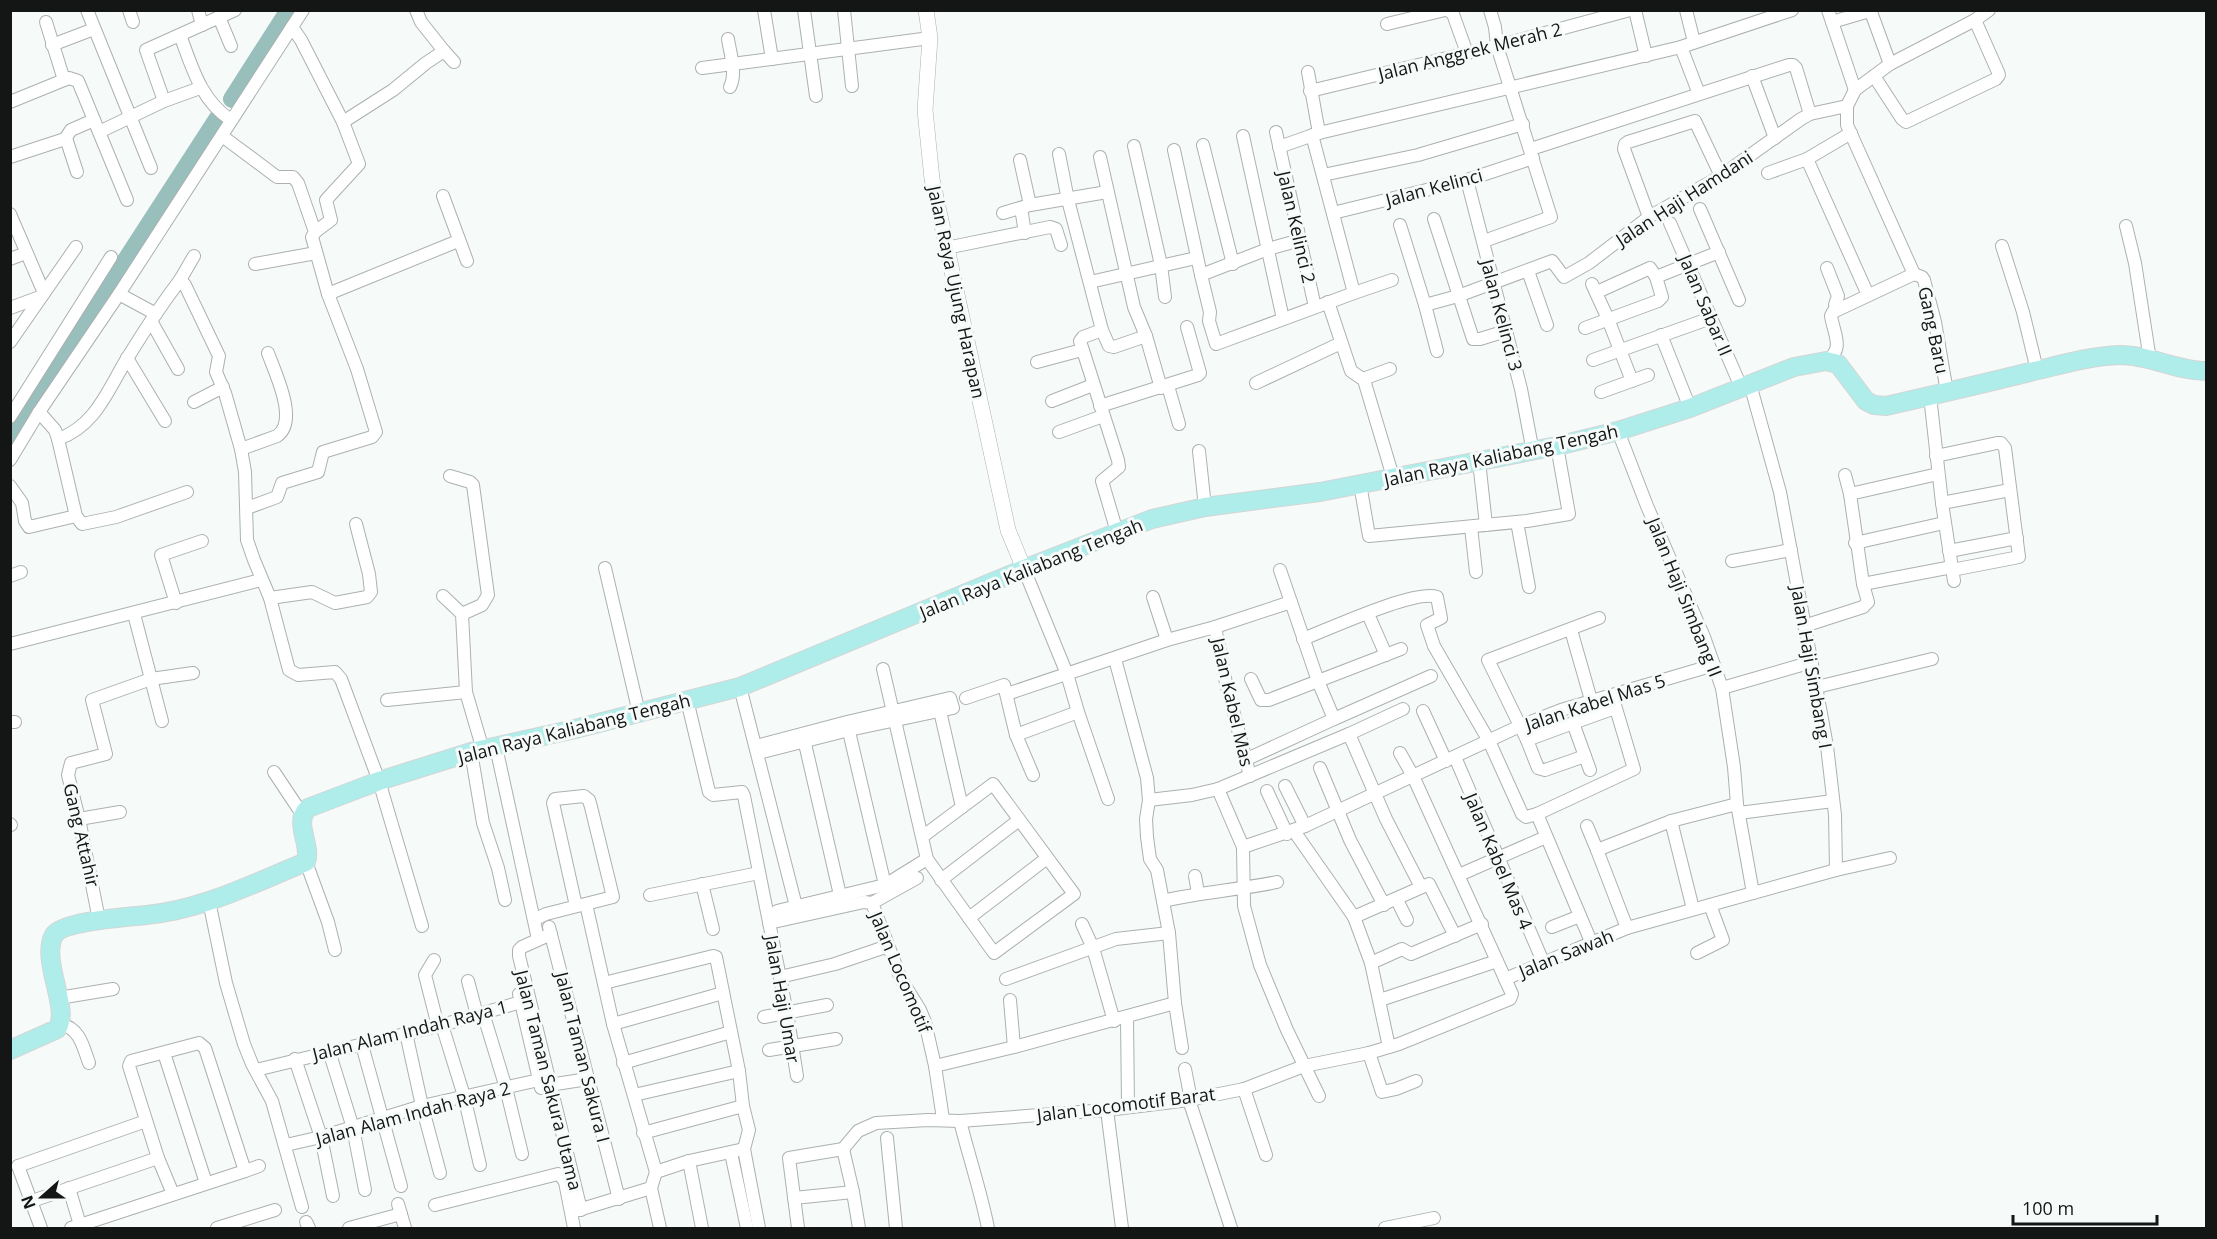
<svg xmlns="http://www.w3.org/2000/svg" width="2217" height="1239" font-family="'Open Sans',sans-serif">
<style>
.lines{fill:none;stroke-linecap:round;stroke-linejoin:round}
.river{stroke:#98bfbc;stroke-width:18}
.minor-casing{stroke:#acb0b0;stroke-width:14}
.tertiary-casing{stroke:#acb0b0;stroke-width:16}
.primary-casing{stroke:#d5d5d5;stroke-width:20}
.minor{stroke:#fff;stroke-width:12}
.tertiary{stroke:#fff;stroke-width:15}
.primary{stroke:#afedea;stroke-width:18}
.labels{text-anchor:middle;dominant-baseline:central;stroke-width:6;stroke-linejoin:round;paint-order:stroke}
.street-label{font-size:18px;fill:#141515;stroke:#f6fbfa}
</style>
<rect width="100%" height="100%" fill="#f6fbfa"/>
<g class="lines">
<g class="river">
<path d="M232,99L289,10"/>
<path d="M10,439L218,118"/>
</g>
<g class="minor-casing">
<g id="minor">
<path d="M87,10L151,168"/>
<path d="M129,10L133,22"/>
<path d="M198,10L202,25"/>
<path d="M764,10L772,59"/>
<path d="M804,10L816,96"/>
<path d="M844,10L852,86"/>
<path d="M1448,10L1453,14L1467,53"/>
<path d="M1635,10L1646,56"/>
<path d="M1686,10L1694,42"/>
<path d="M1828,10L1855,90"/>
<path d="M219,17L231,46"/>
<path d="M46,22L64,80"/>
<path d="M1832,22L1866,12H1871L1890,64"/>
<path d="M1387,24L1445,10"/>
<path d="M292,27L301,40L343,122"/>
<path d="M180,35C192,67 201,101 231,120"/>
<path d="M728,39C730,53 737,73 730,87"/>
<path d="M52,45L94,29"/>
<path d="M1681,47L1699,94"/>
<path d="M444,51L454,62"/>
<path d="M702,68L930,38"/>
<path d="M1308,72L1319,133"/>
<path d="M1752,76L1775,138"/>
<path d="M1874,76L1902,119L1906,122L1996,79L1999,75L1998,72L1975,20"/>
<path d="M1310,91L1497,46L1630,10"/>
<path d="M164,101L146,50L235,10"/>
<path d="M10,102L69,78L78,81L127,200"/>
<path d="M99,132L164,101L200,88"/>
<path d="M1276,132L1315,307"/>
<path d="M1851,133L1807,159L1868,295"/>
<path d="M222,136L277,177H293L298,183L315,232L312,237L328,294L357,369L376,432L372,437L323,452L318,472L282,483L277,497L247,508"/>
<path d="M1243,136L1283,319"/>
<path d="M66,138L77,172"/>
<path d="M1203,145L1233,264"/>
<path d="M1134,146L1161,265L1165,297"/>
<path d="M1279,147L1319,133L1681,47L1792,10"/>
<path d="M1531,149L1789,65H1793L1796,68L1810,114"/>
<path d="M1174,150L1201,275L1268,249L1300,240"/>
<path d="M1059,154L1068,200L1102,330L1109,346L1114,347L1146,336"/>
<path d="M10,157L65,139L71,130L94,120"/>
<path d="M1100,157L1134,307L1146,336L1161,388"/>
<path d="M1020,160L1030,205"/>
<path d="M1768,173L1807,159"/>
<path d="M1323,175L1418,155L1523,124"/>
<path d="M1467,180L1521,389L1533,452"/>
<path d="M443,196L467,261"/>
<path d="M1021,208L1025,233"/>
<path d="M1700,209L1739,300"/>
<path d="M1003,213L1030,205L1107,192"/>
<path d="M1333,213L1467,180L1533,158"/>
<path d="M10,214L44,293"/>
<path d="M1649,217L1624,149L1625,144L1628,142L1695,121L1721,176"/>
<path d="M1434,219L1473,339H1480L1506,331"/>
<path d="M1670,223L1741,387"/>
<path d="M1400,225L1425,305L1437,351"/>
<path d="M2126,226L2135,263L2150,360"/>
<path d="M315,232L331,220L326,200L359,164L343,122L393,90L426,63L444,51L421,22L416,10"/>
<path d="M1484,241L1551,217L1497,46L1495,27L1490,10"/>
<path d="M2002,246L2023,312L2037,370"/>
<path d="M946,248L1050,227L1056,229L1061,245"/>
<path d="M10,259L26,253"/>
<path d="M255,264L316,253"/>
<path d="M1827,268L1838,296L1835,305L1836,310"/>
<path d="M1528,271L1547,325"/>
<path d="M1914,274L1847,125V106L1855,90L1890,64L1975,20L1989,10"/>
<path d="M1914,274L1922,277L1924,280L1935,322L1947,392"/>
<path d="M1201,275L1210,312L1209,321L1216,344L1354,293L1312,135"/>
<path d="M1656,277L1719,252"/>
<path d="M180,280L194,256"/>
<path d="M1090,282L1196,258"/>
<path d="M1592,284L1608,319L1632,381"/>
<path d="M1354,293L1392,280"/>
<path d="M119,294L156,314"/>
<path d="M328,294L458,241"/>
<path d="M1328,302L1351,371L1364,380L1393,477"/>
<path d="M1425,305L1458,296L1552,261L1564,277L1589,263L1649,217L1721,176L1801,119L1810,114L1847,106"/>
<path d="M10,308L40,297"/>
<path d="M151,321L178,369"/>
<path d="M1585,328L1658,301L1662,297L1656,277L1650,268L1597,292"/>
<path d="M1102,330L1083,337L1080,341L1118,460L1119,467L1102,481L1117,532"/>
<path d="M1661,335L1690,408"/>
<path d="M10,342L76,247"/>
<path d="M127,358L165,421"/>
<path d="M1593,360L1711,318"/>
<path d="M1826,361C1845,349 1834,335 1831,316L1833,312L1914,274"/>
<path d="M1037,362L1082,350"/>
<path d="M1363,379L1390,369"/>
<path d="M1256,383L1341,343"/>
<path d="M1168,386L1179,424"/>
<path d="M1601,392L1648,375"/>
<path d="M1930,396L1942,503L1954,581"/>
<path d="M1052,401L1093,385"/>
<path d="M194,402L223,387"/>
<path d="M1100,406L1198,375L1200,373L1187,327"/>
<path d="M39,412L55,430L58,439L76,516L82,524L116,517L187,492"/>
<path d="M10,417L111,257"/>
<path d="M1618,431L1647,506L1704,637L1722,688L1734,767L1737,804L1753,893"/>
<path d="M1059,432L1103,416"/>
<path d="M58,439C96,426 108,389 128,357C144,331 161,305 180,280L185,285L219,356L216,372L225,393L241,449L245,472L247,540L254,560L270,598L289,670L298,675L335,672L341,679L379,781L422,926"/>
<path d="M241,449L277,436C299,421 275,373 268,353"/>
<path d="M1199,451L1205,507"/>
<path d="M1936,456L1997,443H2001L2005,448L2019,557L1952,570"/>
<path d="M10,460L39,412L119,294L303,10"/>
<path d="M1479,461L1486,525"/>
<path d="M1938,474L1850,494L1863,584L1952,567"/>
<path d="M1845,475L1850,494"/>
<path d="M450,476L470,482L473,485L488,595L482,605L462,614"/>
<path d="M1360,484L1369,536L1527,521L1569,514L1557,446"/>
<path d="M10,486L22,503L25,521L29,527L76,516"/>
<path d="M1942,503L2010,490"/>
<path d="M1517,522L1529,587"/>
<path d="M1471,527L1476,572"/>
<path d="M1855,543L1944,523"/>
<path d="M1949,551L2017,538"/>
<path d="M1732,561L1791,550"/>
<path d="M605,568L639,713"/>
<path d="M1024,569L1067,674L1078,712L1108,799"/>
<path d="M1280,570L1291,602"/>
<path d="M10,576L21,572"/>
<path d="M443,596L462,614L466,692L483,750"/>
<path d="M1153,597L1167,640"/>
<path d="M270,598L312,592L335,603L367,597L371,592L369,574L356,524"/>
<path d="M176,603L161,555L202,541"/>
<path d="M134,614L162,721"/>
<path d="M1368,614L1386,655"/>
<path d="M1804,626L1863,607L1868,602L1863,584"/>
<path d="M1215,627L1226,683L1250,776"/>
<path d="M1571,630L1591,700"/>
<path d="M1303,639C1329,629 1415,589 1437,597L1441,618L1427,625L1434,646L1489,741L1522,814L1526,817L1537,814L1592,944"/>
<path d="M10,644L261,580"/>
<path d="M1115,659L1147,778L1149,800L1146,819L1147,837L1150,859L1157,870L1169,933L1175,1003L1182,1048"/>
<path d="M883,669L927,859L994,953L1074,894L993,784L922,837"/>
<path d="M1251,679L1261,700H1269L1401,649"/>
<path d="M740,687L796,906"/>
<path d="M1817,687L1932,659"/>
<path d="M1722,688L1812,662"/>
<path d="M1007,694L1167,640L1215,627L1291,602L1318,681L1334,719L1247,759"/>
<path d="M966,698L1004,685L1016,735L1033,775"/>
<path d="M387,700L466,692"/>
<path d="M687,700L709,792L713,795L742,792L744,796L787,1013L797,1076"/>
<path d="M940,711L962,807"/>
<path d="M1423,711L1446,761"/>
<path d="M1334,719L1431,676"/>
<path d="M10,722H15"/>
<path d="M847,723L885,885"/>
<path d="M1349,734L1386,819L1421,887"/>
<path d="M803,735L840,895"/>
<path d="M1016,735L1078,712"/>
<path d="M1527,740L1573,723"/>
<path d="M756,746L847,722L950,698L953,708L849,730L758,753"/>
<path d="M496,747L538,939"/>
<path d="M471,752L483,823L498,868L505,900"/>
<path d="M1585,756L1545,770L1538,768L1527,740L1488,660L1599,618"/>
<path d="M1455,757L1544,964"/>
<path d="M1320,768L1350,840L1384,905"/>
<path d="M1590,770L1573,723L1615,708"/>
<path d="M274,772L298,808L303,812"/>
<path d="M1285,786L1305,826"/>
<path d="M1218,789L1243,847L1244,906L1260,965L1287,1030L1319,1096"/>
<path d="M1267,791L1287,834"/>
<path d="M1149,800L1192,795L1218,789L1349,734L1403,709"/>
<path d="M1739,813L1833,801"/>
<path d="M1537,814L1634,769L1612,695"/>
<path d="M79,819L120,812"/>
<path d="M1671,821L1693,909"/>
<path d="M10,824L11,825"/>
<path d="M1587,826L1597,850"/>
<path d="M1294,831L1354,917L1371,963L1389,1047"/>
<path d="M1243,847L1305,826L1520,726L1561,710L1714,665"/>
<path d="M306,862L328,922L335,950"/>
<path d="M1836,870L1890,858"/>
<path d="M1459,875L1546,837"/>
<path d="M1195,876L1198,893"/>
<path d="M941,880L1019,820"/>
<path d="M702,884L713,929"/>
<path d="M650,895L759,873"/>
<path d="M1397,900L1407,920"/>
<path d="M209,901L226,983L244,1044L252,1064L272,1101L302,1207"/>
<path d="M1163,901C1201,892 1239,890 1277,882"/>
<path d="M872,903L917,878"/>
<path d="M586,904L613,1024L656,1172"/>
<path d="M777,911L885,885L927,859"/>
<path d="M1354,917L1429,884L1455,936"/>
<path d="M969,918L1047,858"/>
<path d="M535,919L546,914L613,897L591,807L589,800L584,796L555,799L553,803L576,906"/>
<path d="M99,920L79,819L68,775L71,763L106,754L92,700L151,679L193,673"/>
<path d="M769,923L864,902L872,903L901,979L920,1010L925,1022L935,1066L943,1119"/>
<path d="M1082,924L1093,948L1114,1021"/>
<path d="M549,927L619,1199"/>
<path d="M1552,927L1580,916"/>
<path d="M1627,928L1597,850L1671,821L1737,804"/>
<path d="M551,934L522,947L519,950V956L581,1210"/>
<path d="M1697,953L1723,940L1710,905"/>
<path d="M434,960L425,975L438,1026"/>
<path d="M1371,963L1402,949L1411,954L1482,924"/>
<path d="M780,977L835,964L888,946"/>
<path d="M1006,979L1116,939L1169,933"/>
<path d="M1505,979L1627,928L1836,870L1835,815L1827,746L1780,492L1750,384"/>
<path d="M468,981L477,1015"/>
<path d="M604,983L713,956L716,957L739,1071L743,1106L749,1130L744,1149"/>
<path d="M519,994L541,1088"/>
<path d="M59,998L113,989"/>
<path d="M1010,1000L1014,1047"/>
<path d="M1380,1000L1497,961"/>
<path d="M483,1013L506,1088L522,1154"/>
<path d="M764,1017L827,1005"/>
<path d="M1127,1018L1128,1106"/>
<path d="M61,1024C80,1029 83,1046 89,1063"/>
<path d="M613,1024L723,993"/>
<path d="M442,1025L464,1096L480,1165"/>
<path d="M406,1033L422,1106L440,1173"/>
<path d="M362,1045L401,1186"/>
<path d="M769,1050L836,1039"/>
<path d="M329,1051L353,1128L365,1190"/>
<path d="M164,1053L206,1183"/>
<path d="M1369,1053L1382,1092L1396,1089L1416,1081"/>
<path d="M295,1059L321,1137L333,1196"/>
<path d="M623,1063L731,1032"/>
<path d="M935,1066L1014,1047L1175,1003"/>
<path d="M1185,1069L1191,1100"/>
<path d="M256,1070L442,1025L521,1002"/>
<path d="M549,1085L588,1079"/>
<path d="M1244,1089L1266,1155"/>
<path d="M634,1095L739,1071"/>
<path d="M1189,1100L1231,1228"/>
<path d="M1107,1110L1122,1228"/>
<path d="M960,1121C969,1157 981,1192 988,1228"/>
<path d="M643,1133L743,1106"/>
<path d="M887,1138L896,1228"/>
<path d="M286,1145L321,1137L422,1106L539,1080"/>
<path d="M744,1149L759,1228"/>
<path d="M843,1149L858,1131L876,1123L928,1120L960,1121L1107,1110L1189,1100L1244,1089L1304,1066L1369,1053L1399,1044L1510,999L1512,994L1413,776L1400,753"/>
<path d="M731,1153L747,1228"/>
<path d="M689,1161L702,1228"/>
<path d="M18,1166L146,1121"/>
<path d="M18,1166L41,1228"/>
<path d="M245,1171L259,1166"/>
<path d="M656,1172L689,1161L744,1149"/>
<path d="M69,1188L80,1225"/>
<path d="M651,1188L660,1228"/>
<path d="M794,1198L853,1192"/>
<path d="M32,1201L158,1158"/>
<path d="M398,1204L405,1228"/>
<path d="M435,1205L558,1174L561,1176L565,1182L574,1228"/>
<path d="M575,1211L651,1188L656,1172"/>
<path d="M306,1222L309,1228"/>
<path d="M71,1228L245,1171L205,1048L199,1043L131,1061L129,1066L158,1158L173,1194"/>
<path d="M217,1228L275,1210"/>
<path d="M349,1228L401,1214"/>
<path d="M798,1228L789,1158L843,1149L853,1192L859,1228"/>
<path d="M1385,1228L1434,1218"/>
</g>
</g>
<g class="tertiary-casing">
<path id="tertiary" d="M926,10L930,38L925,110L932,179L1008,530L1024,569"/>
</g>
<g class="primary-casing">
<path id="primary" d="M10,1050L57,1029C71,1009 40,960 54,935C63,921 129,917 146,915C202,910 254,883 306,862C312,845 293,822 308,808L379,781L471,752L575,729L740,687L1024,569L1152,519L1205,507L1320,492L1557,446L1618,431L1690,408L1794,367L1826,361L1838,364L1866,401L1874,405L1886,406C1934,395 1982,384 2030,372C2060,365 2090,356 2120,355C2150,355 2177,371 2206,371"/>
</g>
<use href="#minor" class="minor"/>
<use href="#tertiary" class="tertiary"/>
<use href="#primary" class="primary"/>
</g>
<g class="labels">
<g class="street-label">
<text transform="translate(1470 51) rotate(-14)">Jalan Anggrek Merah 2</text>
<text transform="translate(1434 187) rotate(-15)">Jalan Kelinci</text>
<text transform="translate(1684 198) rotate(-33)">Jalan Haji Hamdani</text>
<text transform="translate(1297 227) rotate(77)">Jalan Kelinci 2</text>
<text transform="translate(957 292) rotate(78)">Jalan Raya Ujung Harapan</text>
<text transform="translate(1706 305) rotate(67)">Jalan Sabar II</text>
<text transform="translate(1502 315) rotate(75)">Jalan Kelinci 3</text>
<text transform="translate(1934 330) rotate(78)">Gang Baru</text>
<text transform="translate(1501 455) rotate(-12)">Jalan Raya Kaliabang Tengah</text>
<text transform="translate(1031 568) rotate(-22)">Jalan Raya Kaliabang Tengah</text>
<text transform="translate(1685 597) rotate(68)">Jalan Haji Simbang II</text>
<text transform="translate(1812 667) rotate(80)">Jalan Haji Simbang I</text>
<text transform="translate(1233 702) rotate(77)">Jalan Kabel Mas</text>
<text transform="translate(1595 702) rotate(-18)">Jalan Kabel Mas 5</text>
<text transform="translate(574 728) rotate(-14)">Jalan Raya Kaliabang Tengah</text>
<text transform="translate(82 835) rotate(77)">Gang Attahir</text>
<text transform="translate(1499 861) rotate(67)">Jalan Kabel Mas 4</text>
<text transform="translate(1566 953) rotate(-22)">Jalan Sawah</text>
<text transform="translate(901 972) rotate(67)">Jalan Locomotif</text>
<text transform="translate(783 999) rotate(80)">Jalan Haji Umar</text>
<text transform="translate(410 1030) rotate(-14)">Jalan Alam Indah Raya 1</text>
<text transform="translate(583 1057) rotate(76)">Jalan Taman Sakura I</text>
<text transform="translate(549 1080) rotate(76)">Jalan Taman Sakura Utama</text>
<text transform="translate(1126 1104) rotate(-7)">Jalan Locomotif Barat</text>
<text transform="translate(413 1113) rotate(-15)">Jalan Alam Indah Raya 2</text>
</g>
</g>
<rect width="2217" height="1239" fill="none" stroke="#141515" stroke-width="24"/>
<g transform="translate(42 1197) rotate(249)" stroke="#f6fbfa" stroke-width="4.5" paint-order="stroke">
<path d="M0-4.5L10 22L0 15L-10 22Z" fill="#141515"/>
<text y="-9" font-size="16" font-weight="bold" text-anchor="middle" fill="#141515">N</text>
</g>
<path d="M2013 1215v9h144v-9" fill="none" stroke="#141515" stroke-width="3"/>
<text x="2022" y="1215" font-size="18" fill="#141515" stroke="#f6fbfa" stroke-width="4.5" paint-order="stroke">100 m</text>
</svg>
